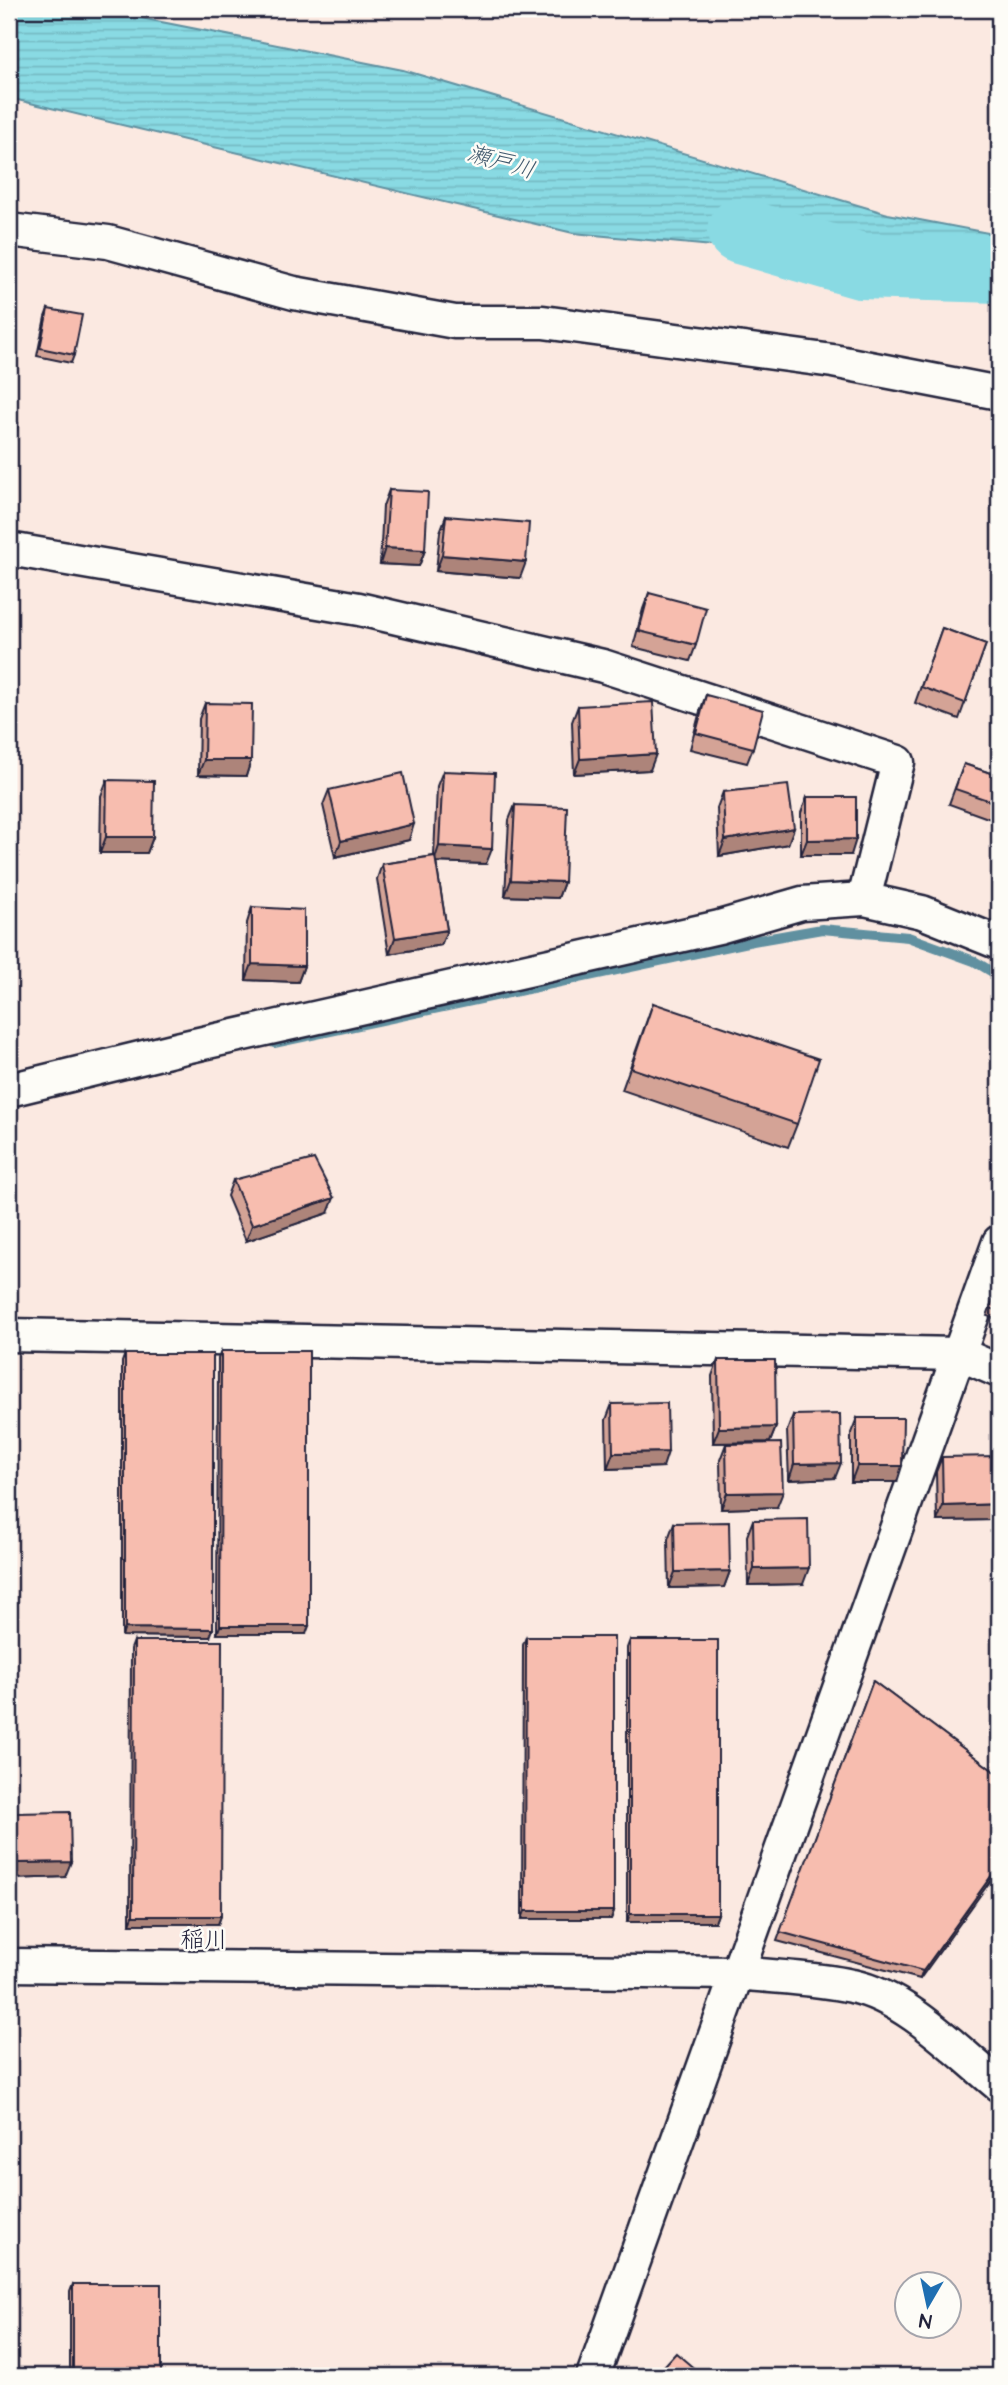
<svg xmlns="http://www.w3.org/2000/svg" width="1008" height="2385" font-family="'Architects Daughter','Klee One',sans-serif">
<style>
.water{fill:url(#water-rules);stroke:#6090a0;stroke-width:2}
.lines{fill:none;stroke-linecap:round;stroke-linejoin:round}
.stream{stroke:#6090a0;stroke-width:10}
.river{stroke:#89dae3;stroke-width:66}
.street-casing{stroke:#22223b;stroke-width:37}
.street{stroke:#fdfcf7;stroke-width:32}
.wall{fill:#d4a396;stroke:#22223b;stroke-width:2}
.shaded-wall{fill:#ad847a;stroke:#22223b;stroke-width:2}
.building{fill:#f7bdaf;stroke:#22223b;stroke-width:2}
.labels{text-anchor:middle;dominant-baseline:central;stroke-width:5;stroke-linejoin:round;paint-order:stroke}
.water-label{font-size:23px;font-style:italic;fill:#41596d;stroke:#fdfcf7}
.quarter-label{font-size:24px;fill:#22223b;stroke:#fdfcf7}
</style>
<defs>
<pattern id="water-rules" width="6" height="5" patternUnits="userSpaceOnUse" patternTransform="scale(1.75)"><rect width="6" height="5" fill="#89dae3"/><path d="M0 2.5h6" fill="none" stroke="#76bbc4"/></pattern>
</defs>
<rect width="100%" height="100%" fill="#fbe9e1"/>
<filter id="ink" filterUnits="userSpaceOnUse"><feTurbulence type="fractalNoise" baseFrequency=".0143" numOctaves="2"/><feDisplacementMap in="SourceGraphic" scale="14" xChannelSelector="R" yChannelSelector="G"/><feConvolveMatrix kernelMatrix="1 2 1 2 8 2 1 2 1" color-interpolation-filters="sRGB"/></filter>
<g filter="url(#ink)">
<path class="water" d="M9,9H96L403,70L888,214L999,235V281L958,269L573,233L9,98Z"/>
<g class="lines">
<path class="stream" d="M274,1043L753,941L822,929L908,937L974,961L999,976"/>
<path class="river" d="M740,231L861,266L999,270"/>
<g class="street-casing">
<g id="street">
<path d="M9,230L108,242L294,293L455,322H543L833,361L999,393"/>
<path d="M9,549L359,609L603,666L898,762L864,899L922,912L999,943"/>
<path d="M9,1090L181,1048L719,927L802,903L864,899"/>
<path d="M9,1335L960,1354L999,1371"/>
<path d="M9,1965L738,1973C774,1977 817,1978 852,1986C906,1997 957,2051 999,2085"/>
<path d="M593,2376L999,1242"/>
</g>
</g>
<use href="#street" class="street"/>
</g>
<g class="wall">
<path d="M48,309L74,355L71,363L37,356L45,317Z"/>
<path d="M389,490L425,550L419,566L380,564L383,506Z"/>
<path d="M446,516L520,578L436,571L440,532Z"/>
<path d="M649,593L696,645L690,661L633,647L643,609Z"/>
<path d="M942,628L986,644L959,719L915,703Z"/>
<path d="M706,695L753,748L747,763L690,749L700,711Z"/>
<path d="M205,703L251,760L246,776L198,775L199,719Z"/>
<path d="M578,706L650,770L574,774L572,722Z"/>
<path d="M964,764L999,776V822L949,804Z"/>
<path d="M443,771L486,864L436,862L447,930L441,945L389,954L377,879L382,864L434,856L437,786Z"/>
<path d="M107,780L153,837L147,853H100L101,796Z"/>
<path d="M329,790L409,840L335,857L323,805Z"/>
<path d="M723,792L794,828L788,844L719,856L717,808Z"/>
<path d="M807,797L851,855H801V813Z"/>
<path d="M515,805L564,882L558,898L505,896L509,820Z"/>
<path d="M252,907L304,966L298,982L246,980L247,923Z"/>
<path d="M653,1003L797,1124L788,1147L622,1090Z"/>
<path d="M233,1180L328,1213L246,1241L227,1196Z"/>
<path d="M999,1284V1320L987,1316Z"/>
<path d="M221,1351L306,1634H217L218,1359Z"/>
<path d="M125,1354L210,1637L122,1636V1362Z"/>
<path d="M718,1360L776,1427L770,1442L713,1443L712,1376Z"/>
<path d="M612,1404L663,1467L607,1469L606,1420Z"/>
<path d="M793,1415L835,1478L789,1480L787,1431Z"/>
<path d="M857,1418L897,1482H851V1433Z"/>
<path d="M726,1444L777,1507L721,1509L720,1460Z"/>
<path d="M942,1457L998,1504L992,1520L937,1521L936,1472Z"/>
<path d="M753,1520L803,1584L748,1585L747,1536Z"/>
<path d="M674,1523L730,1571L724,1587L669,1588L668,1539Z"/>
<path d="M526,1637L614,1911L611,1919H522L523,1645Z"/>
<path d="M630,1640L718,1914L715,1922H627V1648Z"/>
<path d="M134,1641L221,1916L218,1924H130L131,1649Z"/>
<path d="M873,1681L999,1775L920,1979L777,1941Z"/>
<path d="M15,1813L65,1877L10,1879L9,1829Z"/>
<path d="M73,2284L161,2376H70V2292Z"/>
</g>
<g class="shaded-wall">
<path d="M385,548L425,550L419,566L380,564Z"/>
<path d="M442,555L526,562L520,578L436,571Z"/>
<path d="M656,754L650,770L574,774L580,759Z"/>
<path d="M204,760H251L246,776L198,775Z"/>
<path d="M414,824L409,840L335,857L341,841Z"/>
<path d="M794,828L788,844L719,856L725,840Z"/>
<path d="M106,837H153L147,853H100Z"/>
<path d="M856,839L851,855H801L807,840Z"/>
<path d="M439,846L492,849L486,864L434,862Z"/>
<path d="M511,880L564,882L558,898L505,896Z"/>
<path d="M447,930L441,945L389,954L395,938Z"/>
<path d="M252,964L304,966L298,982L246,980Z"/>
<path d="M334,1198L328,1213L246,1241L252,1225Z"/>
<path d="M776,1427L770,1442L713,1443L719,1428Z"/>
<path d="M668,1452L663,1467L607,1469L613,1453Z"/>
<path d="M841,1463L835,1478L789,1480L794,1464Z"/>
<path d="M857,1466H902L897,1482H851Z"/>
<path d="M783,1492L777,1507L721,1509L727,1493Z"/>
<path d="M998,1504L992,1520L937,1521L943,1506Z"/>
<path d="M809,1568L803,1584L748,1585L754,1569Z"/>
<path d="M730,1571L724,1587L669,1588L675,1572Z"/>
<path d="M220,1626H309L306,1634H217Z"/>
<path d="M125,1628L213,1629L210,1637L122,1636Z"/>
<path d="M71,1862L65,1877L10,1879L16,1863Z"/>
<path d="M999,1865V1869L920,1979L923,1971Z"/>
<path d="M525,1911H614L611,1919H522Z"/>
<path d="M630,1914H718L715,1922H627Z"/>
<path d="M133,1916H221L218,1924H130Z"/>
</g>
<g class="building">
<path d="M48,309L82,315L74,355L40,348Z"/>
<path d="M9,421L18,423L10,462H9Z"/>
<path d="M389,490L428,492L425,550L385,548Z"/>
<path d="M446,516L529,523L526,562L442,555Z"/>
<path d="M649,593L706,608L696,645L639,631Z"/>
<path d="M942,628L986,644L965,703L921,687Z"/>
<path d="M706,695L763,710L753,748L696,733Z"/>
<path d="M653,702L656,754L580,759L578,706Z"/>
<path d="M205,703L252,704L251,760H204Z"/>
<path d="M964,764L999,776V804L955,789Z"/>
<path d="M443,771L495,773L492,849L439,846Z"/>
<path d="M403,773L414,824L341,841L329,790Z"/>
<path d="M107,780L154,781L153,837H106Z"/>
<path d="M788,785L794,828L725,840L723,792Z"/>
<path d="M807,797H856V839L807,840Z"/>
<path d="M515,805L567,807L564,882L511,880Z"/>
<path d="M435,856L447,930L395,938L382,864Z"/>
<path d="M252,907L304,910V966L252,964Z"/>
<path d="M653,1003L819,1059L797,1124L631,1068Z"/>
<path d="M314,1159L334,1198L252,1225L233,1180Z"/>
<path d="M999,1284V1311L990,1308Z"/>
<path d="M221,1351H309V1626H220Z"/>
<path d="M125,1354H213V1629L125,1628Z"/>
<path d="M718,1360H775L776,1427L719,1428Z"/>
<path d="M667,1403L668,1452L613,1453L612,1404Z"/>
<path d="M840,1414L841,1463L794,1464L793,1415Z"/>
<path d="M857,1418H903L902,1466H857Z"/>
<path d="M781,1443L783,1492L727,1493L726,1444Z"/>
<path d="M997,1456L998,1504L943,1506L942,1457Z"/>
<path d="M808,1519L809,1568L754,1569L753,1520Z"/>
<path d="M729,1522L730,1571L675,1572L674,1523Z"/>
<path d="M526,1637H614V1911H525Z"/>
<rect x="630" y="1640" width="88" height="274"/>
<path d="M134,1641H222L221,1916H133Z"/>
<path d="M873,1681L999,1775V1865L923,1971L780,1932Z"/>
<path d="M70,1812L71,1862L16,1863L15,1813Z"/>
<rect x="73" y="2284" width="88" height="92"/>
<path d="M676,2353L703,2376H655Z"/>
</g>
</g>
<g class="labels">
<g class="water-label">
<text transform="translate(501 162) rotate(16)">瀬戸川</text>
</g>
<g class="quarter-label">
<text x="204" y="1940">稲川</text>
</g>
</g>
<rect width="1008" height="2385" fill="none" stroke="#fdfcf7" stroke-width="35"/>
<rect x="18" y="18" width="973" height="2350" fill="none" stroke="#22223b" stroke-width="2.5" filter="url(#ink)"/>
<g transform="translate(928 2305) rotate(189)"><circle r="33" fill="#fdfcf7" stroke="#a5a5ac" stroke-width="2"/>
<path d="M0-5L12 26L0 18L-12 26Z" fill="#1f6fb2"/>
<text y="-10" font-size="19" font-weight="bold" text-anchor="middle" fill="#22223b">N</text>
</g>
</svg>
